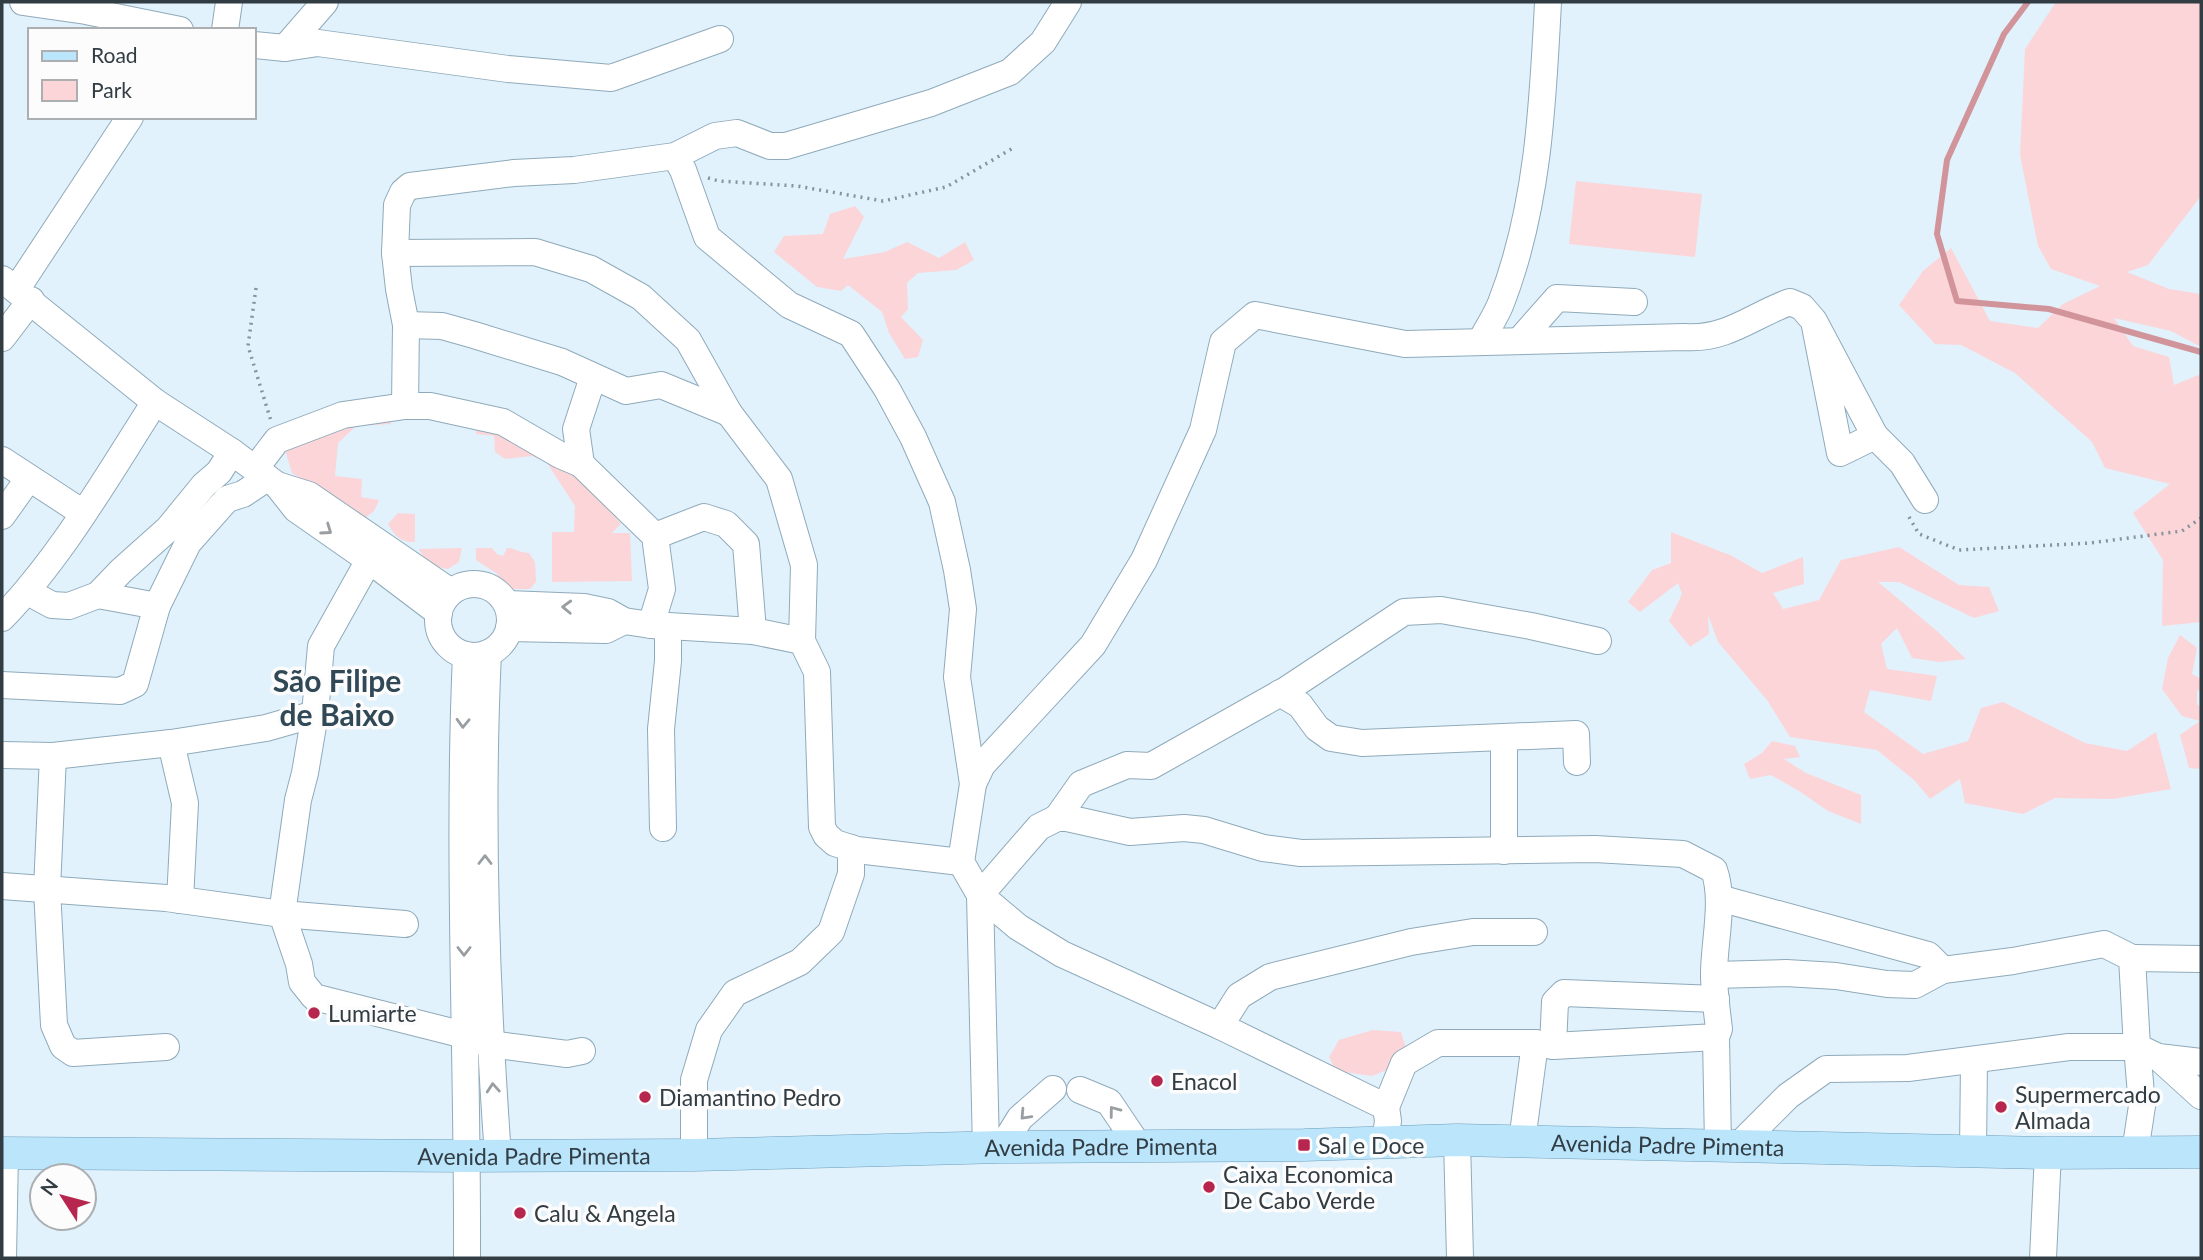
<svg xmlns="http://www.w3.org/2000/svg" width="2203" height="1260" font-family="Lato,sans-serif">
<style>
.green{fill:#fcd5d9}
.lines{fill:none;stroke-linecap:round;stroke-linejoin:round}
.stream{stroke:#d2949b;stroke-width:6}
.minor-casing{stroke:#8faaba;stroke-width:28}
.major-casing{stroke:#6d9eb9;stroke-width:33}
.path{stroke:#85939c;stroke-width:3.5;stroke-dasharray:2 5;stroke-linecap:butt}
.minor{stroke:#fff;stroke-width:26}
.major{stroke:#bbe5fb;stroke-width:32}
.oneway{stroke:#989ea1}
.poi-dot{fill:#b7264e;stroke:#fcfcfc;stroke-width:2.5}
.labels{text-anchor:middle;dominant-baseline:central;stroke-width:7;stroke-linejoin:round;paint-order:stroke}
.poi-label{font-size:23px;fill:#313c43;stroke:#fcfcfc;text-anchor:start}
.street-label{font-size:23px;fill:#313c43;stroke:#fcfcfc}
.district-label{font-size:30px;font-weight:bold;fill:#314957;stroke:#fcfcfc}
</style>
<rect width="100%" height="100%" fill="#e1f2fc"/>
<g class="green">
<path d="M2056,2H2201V196L2148,265L2127,272L2169,289L2201,294V347L2171,331L2114,318L2133,346L2169,357L2174,385L2201,374V622L2162,626L2163,560L2133,513L2170,484L2105,468L2092,442L2015,373L1961,345L1935,344L1899,305L1923,271L1951,248L1990,321L2038,328L2063,304L2100,286L2051,269L2038,246L2020,155L2025,49Z"/>
<path d="M1576,181L1702,194L1695,257L1569,244Z"/>
<path d="M855,206L864,217L843,259L885,252L907,242L939,258L965,242L974,260L956,270L918,273L907,283L908,309L901,317L923,340L918,357L905,359L889,333L882,312L848,285L841,291L817,287L774,252L784,236L823,234L830,214Z"/>
<path d="M391,415V424L356,426L338,443L335,476L362,479L361,497L379,500L374,511L364,519L292,473L285,450L289,443Z"/>
<path d="M477,423L534,445L593,490L621,524L612,533H630L632,581L552,582V532H574L575,506L547,463L532,456L505,459L495,452L494,436L476,434Z"/>
<path d="M398,513L415,514V542C402,543 394,536 388,524Z"/>
<path d="M1671,532L1732,556L1762,573L1803,557L1804,584L1773,593L1783,609L1819,600L1841,560L1899,547L1959,585L1989,587L1999,611L1974,618L1899,582H1878L1937,631L1966,659L1940,662L1912,658L1897,628L1881,644L1887,669L1937,676L1931,701L1870,690L1864,712L1923,754L1968,741L1981,708L2003,702L2085,743L2127,751L2156,732L2171,789L2113,799L2055,798L2023,814L1965,803L1960,779L1930,799L1914,780L1877,750L1790,737L1767,700L1718,642L1708,615L1709,634L1690,647L1669,621L1682,594L1678,583L1640,612L1628,602L1652,570L1671,563Z"/>
<path d="M462,548L459,562L448,569C433,567 426,563 419,549Z"/>
<path d="M476,548H492L497,554L503,556L507,548C515,548 520,553 529,553L535,562L536,582L530,589H511L496,573L476,560Z"/>
<path d="M2180,635L2197,648L2192,674L2201,679V691L2197,690V704L2201,708V769L2189,768L2180,735L2200,721L2182,716L2162,689L2168,658Z"/>
<path d="M1772,741L1795,746L1800,757L1784,759L1806,773L1861,795V824L1828,811L1799,791L1771,775L1750,779L1744,764L1762,753Z"/>
<path d="M1373,1030L1401,1032L1406,1048L1394,1067L1372,1076L1336,1071L1329,1057L1339,1040Z"/>
</g>
<g class="lines">
<path class="stream" d="M2028,2L2004,34L1947,160L1937,234L1957,301L2049,309L2201,352"/>
<g class="minor-casing">
<g id="minor">
<path d="M23,2L86,11L180,30"/>
<path d="M225,30L229,2"/>
<path d="M254,45L285,48L318,43L508,69L611,78L720,39"/>
<path d="M285,48L325,2"/>
<path d="M675,156L683,170L707,237L789,305L851,334L887,389L913,437L942,502L957,570L963,609L957,677L973,784"/>
<path d="M395,253L535,252L591,269L641,297L688,340L729,413L779,479L804,565L802,641"/>
<path d="M2,279L155,402L232,452L277,485L296,509L369,560L439,613"/>
<path d="M16,290L130,117"/>
<path d="M406,325L442,326L474,335L562,362L626,391L661,385L729,413"/>
<path d="M2,338L31,300"/>
<path d="M1520,340L1557,298L1634,302"/>
<path d="M1481,341C1487,329 1496,316 1501,303C1538,208 1543,103 1548,2"/>
<path d="M405,406L406,325L399,289L395,253L397,205L403,192L410,186L514,173L574,170L675,156L715,136L737,133L770,146H786L931,103L1010,72L1043,42L1068,2"/>
<path d="M1875,436L1902,463L1925,500"/>
<path d="M2,460L83,513"/>
<path d="M581,464L576,429L593,377"/>
<path d="M255,469L277,440L343,415L405,406H430L503,422L560,455L581,464L655,536L662,589L651,625L624,621L608,612L584,607L507,604"/>
<path d="M277,485L309,495L451,592"/>
<path d="M2,516L29,478"/>
<path d="M655,536L704,517L726,524L746,544L753,631"/>
<path d="M369,560L321,646L315,714L305,773L298,800L282,914L405,924"/>
<circle cx="474" cy="620" r="36"/>
<path d="M28,592L52,605L69,606L98,595L121,571L168,529L204,485L219,472L232,452"/>
<path d="M98,595L157,606"/>
<path d="M2,618C62,556 108,475 155,402"/>
<path d="M651,625L753,631L802,641L817,672L822,827L826,835L835,843L857,850L961,862"/>
<path d="M509,628L606,630L624,621"/>
<path d="M488,653C480,821 486,989 498,1156"/>
<path d="M466,655C457,856 468,1057 467,1258"/>
<path d="M2,685L120,691L135,684L157,606L188,543L227,499L243,494L267,478"/>
<path d="M1280,693L1300,705L1317,728L1331,738L1362,743L1576,734L1577,762"/>
<path d="M1504,737V851"/>
<path d="M171,743L185,803L180,900"/>
<path d="M2,755L53,756L171,743L266,728L315,714"/>
<path d="M53,756L47,889L54,1025L63,1046L73,1053L166,1047"/>
<path d="M1057,818L1081,784L1127,765L1151,766L1286,690L1404,612L1441,610L1531,626L1598,641"/>
<path d="M663,828L661,729L668,661V627"/>
<path d="M2,886L166,898L282,914L299,964L302,982L314,997L464,1035L490,1044L567,1054L582,1051"/>
<path d="M1719,898L1928,955L1943,970L2013,961L2104,944L2132,958L2137,1047H2069L1908,1068L1826,1069L1788,1096L1738,1146"/>
<path d="M2132,958L2201,959"/>
<path d="M1714,975L1786,973L1836,976L1887,984L1915,985L1943,970"/>
<path d="M1220,1026L1239,996L1270,977L1411,942L1473,932H1534"/>
<path d="M1716,1037L1718,1146"/>
<path d="M1553,1046L1555,1002L1564,993L1716,999"/>
<path d="M2137,1047L2158,1057L2201,1062"/>
<path d="M2158,1057L2201,1096"/>
<path d="M1080,1090L1109,1102L1138,1145"/>
<path d="M1386,1107L1404,1063L1438,1043H1535"/>
<path d="M1457,1140L1460,1258"/>
<path d="M1385,1142L1388,1121L1386,1107L1220,1026L1062,954L1018,927L980,895L961,862L973,784L982,765L1093,645L1144,560L1203,430L1223,342L1255,315L1405,344L1685,337C1727,340 1753,315 1790,302L1802,307L1814,321L1840,453L1875,436L1814,321"/>
<path d="M1002,1147L1020,1118L1053,1089"/>
<path d="M986,1148L980,895L1039,827L1057,818H1067L1130,832L1184,828L1204,830L1263,848L1301,853L1595,849L1683,854L1714,870C1725,900 1714,942 1714,974C1714,992 1717,1011 1719,1029L1716,1037L1553,1046L1535,1043L1522,1141"/>
<path d="M1973,1152L1974,1061"/>
<path d="M2135,1152L2142,1106L2137,1047"/>
<path d="M694,1155V1080L709,1030L735,993L800,962L831,932L851,874V848"/>
<path d="M3,1258L5,1153"/>
<path d="M2043,1258L2048,1153"/>
</g>
</g>
<g class="major-casing">
<g id="major">
<path id="s1" d="M2,1153L467,1156L694,1155L1002,1147L1304,1145L1457,1140L2048,1153L2201,1152"/>
</g>
</g>
<g class="path">
<path d="M708,178L719,181L797,186L883,201L946,187L1015,147"/>
<path d="M256,288L248,346L271,421"/>
<path d="M1909,517L1919,534L1959,550L2090,543L2182,531L2201,518"/>
</g>
<use href="#minor" class="minor"/>
<use href="#major" class="major"/>
</g>
<defs><path id="oneway-chevron" d="M-2-3.5L2.5 0L-2 3.5" fill="none" stroke-width="1.6" stroke-linecap="round" stroke-linejoin="round" transform="scale(1.75)"/></defs>
<g class="oneway">
<use href="#oneway-chevron" transform="translate(327 530) rotate(35)"/>
<use href="#oneway-chevron" transform="translate(567 607) rotate(-178)"/>
<use href="#oneway-chevron" transform="translate(463 723) rotate(92)"/>
<use href="#oneway-chevron" transform="translate(485 860) rotate(-90)"/>
<use href="#oneway-chevron" transform="translate(464 951) rotate(90)"/>
<use href="#oneway-chevron" transform="translate(493 1088) rotate(-94)"/>
<use href="#oneway-chevron" transform="translate(1114 1111) rotate(-127)"/>
<use href="#oneway-chevron" transform="translate(1025 1115) rotate(133)"/>
</g>
<g class="poi-dot">
<circle cx="314" cy="1013" r="7"/>
<circle cx="1157" cy="1081" r="7"/>
<circle cx="645" cy="1097" r="7"/>
<circle cx="2001" cy="1107" r="7"/>
<rect x="1297" y="1138" width="14" height="14" rx="3.5"/>
<circle cx="1209" cy="1187" r="7"/>
<circle cx="520" cy="1213" r="7"/>
</g>
<g class="labels">
<g class="poi-label">
<text x="328" y="1013">Lumiarte</text>
<text x="1171" y="1081">Enacol</text>
<text x="2015" y="1094">Supermercado<tspan x="2015" dy="26">Almada</tspan></text>
<text x="659" y="1097">Diamantino Pedro</text>
<text x="1318" y="1145">Sal e Doce</text>
<text x="1223" y="1174">Caixa Economica<tspan x="1223" dy="26">De Cabo Verde</tspan></text>
<text x="534" y="1213">Calu &amp; Angela</text>
</g>
<g class="street-label">
<text stroke="none"><textPath href="#s1" startOffset="1666">Avenida Padre Pimenta</textPath></text>
<text stroke="none"><textPath href="#s1" startOffset="1099">Avenida Padre Pimenta</textPath></text>
<text stroke="none"><textPath href="#s1" startOffset="532">Avenida Padre Pimenta</textPath></text>
</g>
<g class="district-label">
<text x="337" y="680">São Filipe<tspan x="337" dy="34">de Baixo</tspan></text>
</g>
</g>
<rect width="2203" height="1260" fill="none" stroke="#313c43" stroke-width="7"/>
<rect x="28" y="28" width="228" height="91" fill="#fcfcfc" stroke="#abafb2" stroke-width="2"/>
<rect x="42" y="51" width="35" height="10" fill="#bbe5fb" stroke="#abafb2" stroke-width="2"/>
<text x="91" y="63" font-size="21" fill="#313c43">Road</text>
<rect x="42" y="80" width="35" height="21" fill="#fcd5d9" stroke="#abafb2" stroke-width="2"/>
<text x="91" y="98" font-size="21" fill="#313c43">Park</text>
<g transform="translate(63 1197) rotate(306)"><circle r="33" fill="#fcfcfc" stroke="#abafb2" stroke-width="2"/>
<path d="M0-5L12 26L0 18L-12 26Z" fill="#b7264e"/>
<text y="-10" font-size="19" font-weight="bold" text-anchor="middle" fill="#313c43">N</text>
</g>
</svg>
